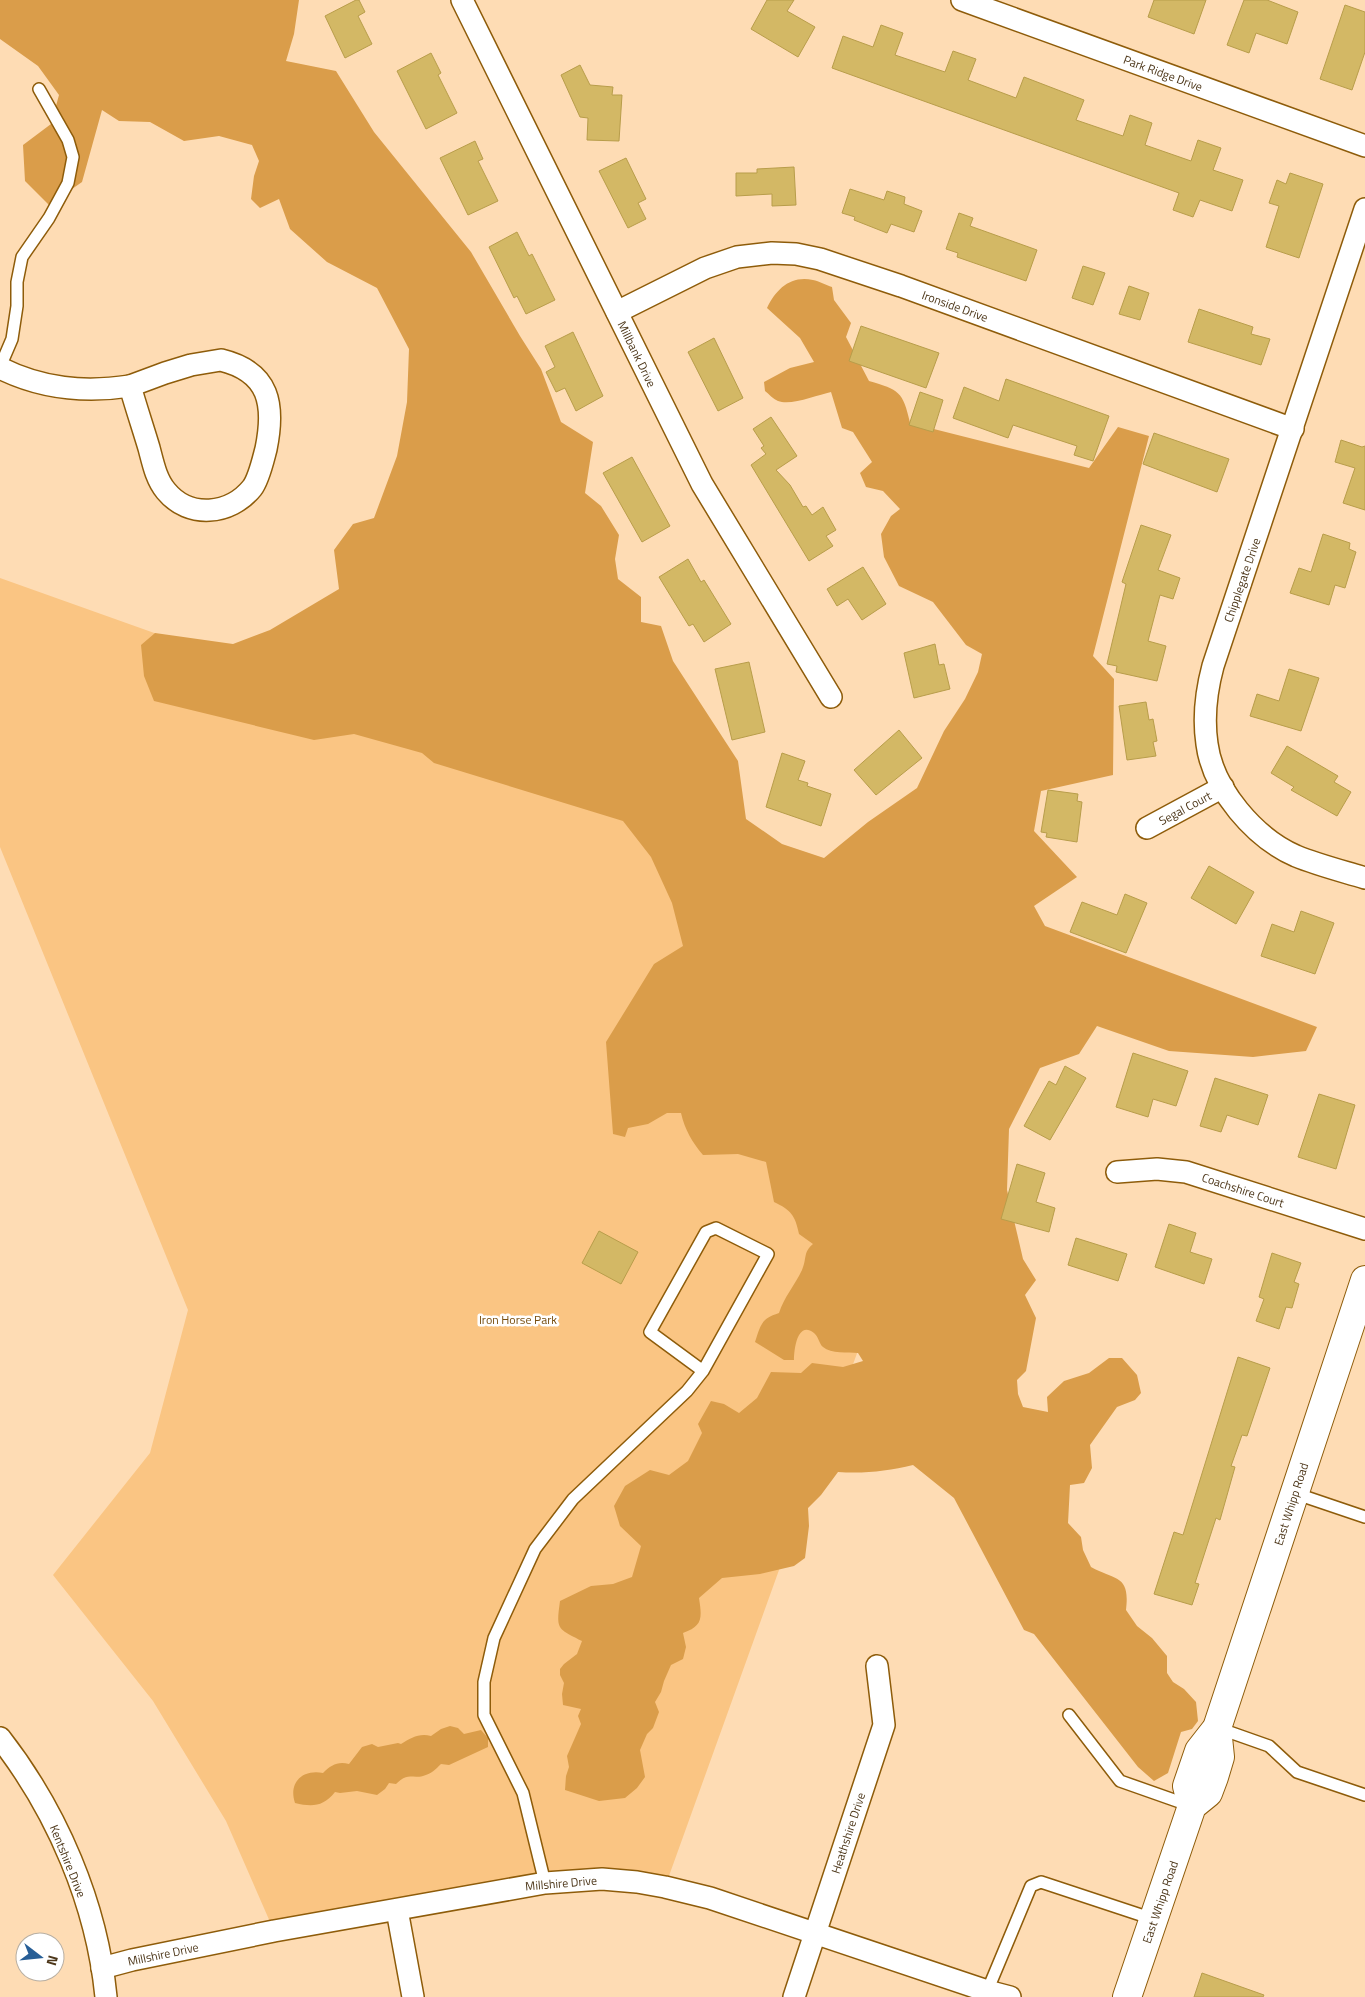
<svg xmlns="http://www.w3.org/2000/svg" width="1365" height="1997" font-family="'Titillium Web',sans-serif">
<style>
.green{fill:#fac583}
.forest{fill:#da9d4a}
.building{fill:#d3b865;stroke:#b89d4a}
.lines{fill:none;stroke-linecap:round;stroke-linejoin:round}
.service-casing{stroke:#8e5c0a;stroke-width:14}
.minor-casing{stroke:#8e5c0a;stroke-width:24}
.secondary-casing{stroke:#8e5c0a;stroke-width:30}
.service{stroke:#fff;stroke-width:11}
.minor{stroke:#fff;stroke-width:21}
.secondary{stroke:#fff;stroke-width:28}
.labels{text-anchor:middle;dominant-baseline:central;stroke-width:5;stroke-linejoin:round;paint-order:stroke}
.street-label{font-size:12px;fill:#4d371a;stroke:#fff}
.park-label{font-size:12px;fill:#764d0e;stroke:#fff}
</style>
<rect width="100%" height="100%" fill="#fedcb4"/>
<path class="green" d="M0,578L645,808L874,1306L665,1887L602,1879L274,1931L226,1821L153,1701L53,1575L150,1453L188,1310L0,847Z"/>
<g class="forest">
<path d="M0,0H299L294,34L286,61L336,71L374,132L471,252L520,336L541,369L561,422L593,442L585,493L601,506L619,535L615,559L618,579L641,597V622L661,626L673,661L738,761L746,819L782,844L824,858L868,822L917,788L944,731L965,699L978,672L982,654L966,645L933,602L899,586L884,557L881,534L891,516L900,509L883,491L866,487L860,473L872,462L853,432L842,428L831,392C817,395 791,406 778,401C773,399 769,394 765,391L764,382L790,368L814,362L800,338L767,308C776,289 791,275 813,280C819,281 826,285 832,287L834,300L851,323L846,337L869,381C899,390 903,391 910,423L1089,468L1118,427L1149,436L1093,656L1114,679L1113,775L1041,791L1034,831L1077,877L1034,906L1045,926L1317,1027L1306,1051L1253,1057L1169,1051L1097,1026L1079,1054L1040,1068L1009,1129L1007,1190L1023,1259L1036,1280L1025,1295L1036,1318L1026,1371L1017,1380L1018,1394L1023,1407L1048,1412L1047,1397L1064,1381L1089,1373L1109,1358H1122L1137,1375L1141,1393L1135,1400L1117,1407L1090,1445L1092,1468L1084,1483L1070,1485L1068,1523L1081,1537L1083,1550L1091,1567C1117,1581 1130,1575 1126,1610L1137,1626L1152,1638L1167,1656V1673L1173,1682L1184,1689L1196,1702L1198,1721L1192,1729L1181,1732L1168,1773L1154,1781L1138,1767L1034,1634L1024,1630L954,1498L913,1465C888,1471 864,1474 838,1472L821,1495L808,1508L809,1526L805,1558L794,1566L760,1574L722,1578L699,1598C702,1618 703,1626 683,1633L686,1647L683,1659L671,1665L664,1681L661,1692L655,1702L659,1712L653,1728L647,1734L640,1750L645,1777L637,1788L625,1798L599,1801L565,1790L566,1776L569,1767L567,1756L581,1724L578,1716L581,1709L563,1705L562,1694L564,1683L560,1675V1669L564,1664L577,1654L582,1641C557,1628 556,1630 560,1601L591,1586L613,1584L632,1577L641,1546L620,1526L614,1506L625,1486L650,1470L669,1475L688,1461L702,1433L698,1424L711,1401L724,1404L739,1413L757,1398L771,1372L801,1373L812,1363L843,1367L863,1361L858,1353C848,1352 831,1354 823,1347C819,1344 819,1337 814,1333C797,1320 794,1351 794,1360H784L755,1342C761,1324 761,1319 779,1313C784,1297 795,1285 802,1270C807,1259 803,1252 813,1244L799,1234C795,1215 791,1210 774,1202L766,1162L738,1154L703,1155C692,1142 685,1130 681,1113H667L648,1124L628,1128L625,1137L613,1134L606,1042L654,964L683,946L672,903L651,857L623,821L434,763L422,753L354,734L314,740L154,701L144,676L141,645L155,633L233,644L270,630L339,589L334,550L353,524L374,518L397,456L407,402L409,349L377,288L327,262L290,229L279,199L260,208L251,199L254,176L259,161L252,145L219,136L184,141L150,122L119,121L102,110L82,182L49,205L25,181L23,145L51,124L59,95L38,66L0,39Z"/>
<path d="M450,1726L458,1728L464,1734L481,1730L488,1738V1747L449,1765L441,1764C436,1769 431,1774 423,1776C411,1779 408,1772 396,1784L389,1783L385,1789L377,1795L357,1791L340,1793L335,1792C323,1807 312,1807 295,1803C288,1782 303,1769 323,1773C331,1765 338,1761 349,1764L362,1747L372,1744L378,1747L398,1743L401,1744C411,1738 419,1733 431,1736L441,1729Z"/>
</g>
<g class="building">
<path d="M356,0H359L365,12L358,16L372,44L345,58L325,16Z"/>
<path d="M767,0H794L787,11L815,27L798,57L751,29Z"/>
<path d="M1154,0H1206L1194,34L1148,17Z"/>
<path d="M1244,0H1267L1298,12L1287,44L1256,33L1249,53L1227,45Z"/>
<path d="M1345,5L1365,12V52L1352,90L1320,79Z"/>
<path d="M881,25L903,33L895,55L945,72L953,51L976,59L968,80L1016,98L1024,77L1084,100L1076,120L1123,136L1130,115L1152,123L1145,145L1191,161L1198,140L1221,148L1213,170L1243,180L1232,211L1200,200L1193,217L1173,210L1179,193L832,68L843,36L873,47Z"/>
<path d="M431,53L441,73L438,75L457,113L426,129L397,71Z"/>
<path d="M580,65L590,85L613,87L612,95H622L619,141L587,140L588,118L580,117L561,75Z"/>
<path d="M475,141L483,159L478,161L498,201L468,215L440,158Z"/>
<path d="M626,158L646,199L638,203L646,219L628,228L599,171Z"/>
<path d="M794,167L796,205L772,206V194L736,196V173H757V169Z"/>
<path d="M1290,173L1323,184L1299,258L1266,247L1279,206L1269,203L1277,180L1286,184Z"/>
<path d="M850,189L884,200L887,191L905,197L904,204L922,211L914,232L891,224L887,233L854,220L855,217L842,213Z"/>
<path d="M959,213L973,218L970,226L1037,250L1026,281L957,257L958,253L946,249Z"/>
<path d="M517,232L529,256L532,254L555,300L526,314L517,296L514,298L489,247Z"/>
<path d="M1083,266L1105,273L1093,305L1072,298Z"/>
<path d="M1129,286L1149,293L1140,320L1119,314Z"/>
<path d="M1199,309L1253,327L1251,334L1270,339L1261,365L1188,342Z"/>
<path d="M861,326L939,353L926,388L849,361Z"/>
<path d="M573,332L603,396L576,411L565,388L556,392L546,372L555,367L545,346Z"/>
<path d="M714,338L743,398L718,411L688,352Z"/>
<path d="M1006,379L1109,416L1093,461L1074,455L1077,446L1013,425L1008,438L953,418L964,387L999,401Z"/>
<path d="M920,392L943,400L933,432L909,425Z"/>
<path d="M771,417L797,456L776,470L790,485L803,507L806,506L812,515L823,507L836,530L826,536L833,546L809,561L751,465L766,454L761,448L764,446L753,429Z"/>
<path d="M1154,433L1229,459L1217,492L1143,464Z"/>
<path d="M1341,440L1362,447L1365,446V510L1343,503L1355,468L1335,462Z"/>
<path d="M632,457L670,526L642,542L603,473Z"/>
<path d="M1141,525L1171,535L1158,570L1180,578L1173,599L1160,595L1148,641L1166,646L1157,681L1116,672L1117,666L1107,664L1126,584L1122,582Z"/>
<path d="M1323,534L1350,543L1349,549L1356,552L1345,588L1335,585L1329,605L1290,593L1299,568L1311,572Z"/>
<path d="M688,559L701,582L704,580L731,624L704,642L693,624L689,626L659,577Z"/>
<path d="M863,567L886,604L862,620L848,599L837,606L827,589Z"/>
<path d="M935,644L939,665L944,664L950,689L914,698L904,653Z"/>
<path d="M749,662L765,732L732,740L715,669Z"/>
<path d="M1289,669L1319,678L1301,731L1250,716L1257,694L1279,701Z"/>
<path d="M1146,702L1149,720L1153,719L1157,741L1153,742L1156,756L1127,760L1119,706Z"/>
<path d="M899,730L922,758L876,795L854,770Z"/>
<path d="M1287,746L1338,776L1334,782L1351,792L1337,816L1291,790L1294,787L1271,773Z"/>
<path d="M782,753L805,761L798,780L808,783L807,786L831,794L821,826L766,807Z"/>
<path d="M1048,790L1078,794L1077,801L1082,802L1077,842L1046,837L1047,833L1041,832Z"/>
<path d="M1209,866L1254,892L1236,924L1191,898Z"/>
<path d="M1125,894L1147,903L1126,953L1070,932L1082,902L1117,915Z"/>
<path d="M1301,911L1334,923L1315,974L1261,956L1272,924L1294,932Z"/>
<path d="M1133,1053L1188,1071L1176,1106L1153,1099L1148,1117L1116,1107Z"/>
<path d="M1065,1066L1086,1078L1050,1140L1024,1126L1049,1081L1056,1085Z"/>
<path d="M1215,1078L1268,1095L1258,1125L1227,1115L1221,1132L1200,1126Z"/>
<path d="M1319,1094L1355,1105L1336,1169L1298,1157Z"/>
<path d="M1017,1164L1045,1173L1036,1202L1055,1208L1049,1232L1001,1219Z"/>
<path d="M1169,1224L1196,1233L1190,1252L1212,1259L1204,1284L1155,1267Z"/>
<path d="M599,1231L638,1252L621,1284L582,1263Z"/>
<path d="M1076,1238L1127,1254L1118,1281L1068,1265Z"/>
<path d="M1272,1253L1301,1263L1294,1282L1299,1284L1292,1308L1286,1307L1279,1329L1256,1321L1264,1299L1259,1297Z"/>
<path d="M1238,1357L1270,1368L1247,1436L1242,1435L1231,1466L1235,1467L1220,1520L1216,1518L1195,1583L1199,1584L1192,1605L1154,1594L1174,1532L1183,1535Z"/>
<path d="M1202,1973L1264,1995L1263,1997H1194Z"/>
</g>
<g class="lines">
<g class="service-casing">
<g id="service">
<path d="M0,367L12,339L17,306V282L22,257L49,218L68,183L73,157L68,140L39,89"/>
<path d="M1294,1493L1365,1517"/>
<path d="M1069,1715L1120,1781L1191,1806"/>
<path d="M1218,1728L1269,1746L1297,1772L1365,1795"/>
<path d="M545,1883L523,1793L484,1715V1682L494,1638L535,1549L573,1499L687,1391L703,1371L768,1254L716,1228L706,1232L650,1332L703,1371"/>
<path d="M986,1994L1031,1886L1041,1882L1153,1919"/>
</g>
</g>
<g class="minor-casing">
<g id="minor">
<path d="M462,0L702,484L831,697"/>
<path d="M962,0L1365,146"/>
<path d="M1365,209L1213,666C1206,692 1203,717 1207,744C1213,790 1255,838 1296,856C1318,865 1342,871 1365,878"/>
<path d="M617,312L705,268L737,257L772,253L796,254L820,259L901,286L1293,429"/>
<path d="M221,360C270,372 275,405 266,449C263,460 259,479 252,488C230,515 189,519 166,491C156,479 153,463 149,448C143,428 136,407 130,386L165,373L191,365Z"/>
<path d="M0,368C42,389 84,393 130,386"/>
<path d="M1147,828L1223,787"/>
<path d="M1117,1172L1157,1169L1186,1172L1365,1229"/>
<path d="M0,1738C57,1811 97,1904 106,1997"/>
<path d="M397,1910L413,1997"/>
<path d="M102,1968L132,1960L274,1931L545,1883L602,1879L637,1882L665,1887L710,1898L987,1991L1010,1997"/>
<path d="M794,1997L884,1725L877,1666"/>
</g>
</g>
<g class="secondary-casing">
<g id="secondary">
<path d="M1192,1806L1187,1786L1199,1751L1217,1728L1365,1280"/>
<path d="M1127,1997L1192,1806L1208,1793L1214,1777L1220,1757L1217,1728"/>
</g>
</g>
<use href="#service" class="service"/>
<use href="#minor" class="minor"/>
<use href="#secondary" class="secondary"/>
</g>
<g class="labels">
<g class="street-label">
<text transform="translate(1163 73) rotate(20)">Park Ridge Drive</text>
<text transform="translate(955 306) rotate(20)">Ironside Drive</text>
<text transform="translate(637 354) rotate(64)">Millbank Drive</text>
<text transform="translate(1242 580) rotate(-71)">Chipplegate Drive</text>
<text transform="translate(1185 808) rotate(-28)">Segal Court</text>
<text transform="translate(1243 1190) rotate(18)">Coachshire Court</text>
<text transform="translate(1291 1504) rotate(-72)">East Whipp Road</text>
<text transform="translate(848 1833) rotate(-72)">Heathshire Drive</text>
<text transform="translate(68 1861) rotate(68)">Kentshire Drive</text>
<text transform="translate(561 1883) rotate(-5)">Millshire Drive</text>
<text transform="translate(1160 1902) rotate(-71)">East Whipp Road</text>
<text transform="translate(163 1954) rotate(-12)">Millshire Drive</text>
</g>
<g class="park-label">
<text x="518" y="1319">Iron Horse Park</text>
</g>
</g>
<g transform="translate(40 1957) rotate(106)"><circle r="24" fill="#ffffff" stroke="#b8afa3"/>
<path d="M0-4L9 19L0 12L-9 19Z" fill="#275e96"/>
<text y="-8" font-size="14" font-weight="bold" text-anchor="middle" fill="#4d371a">N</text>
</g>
</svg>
